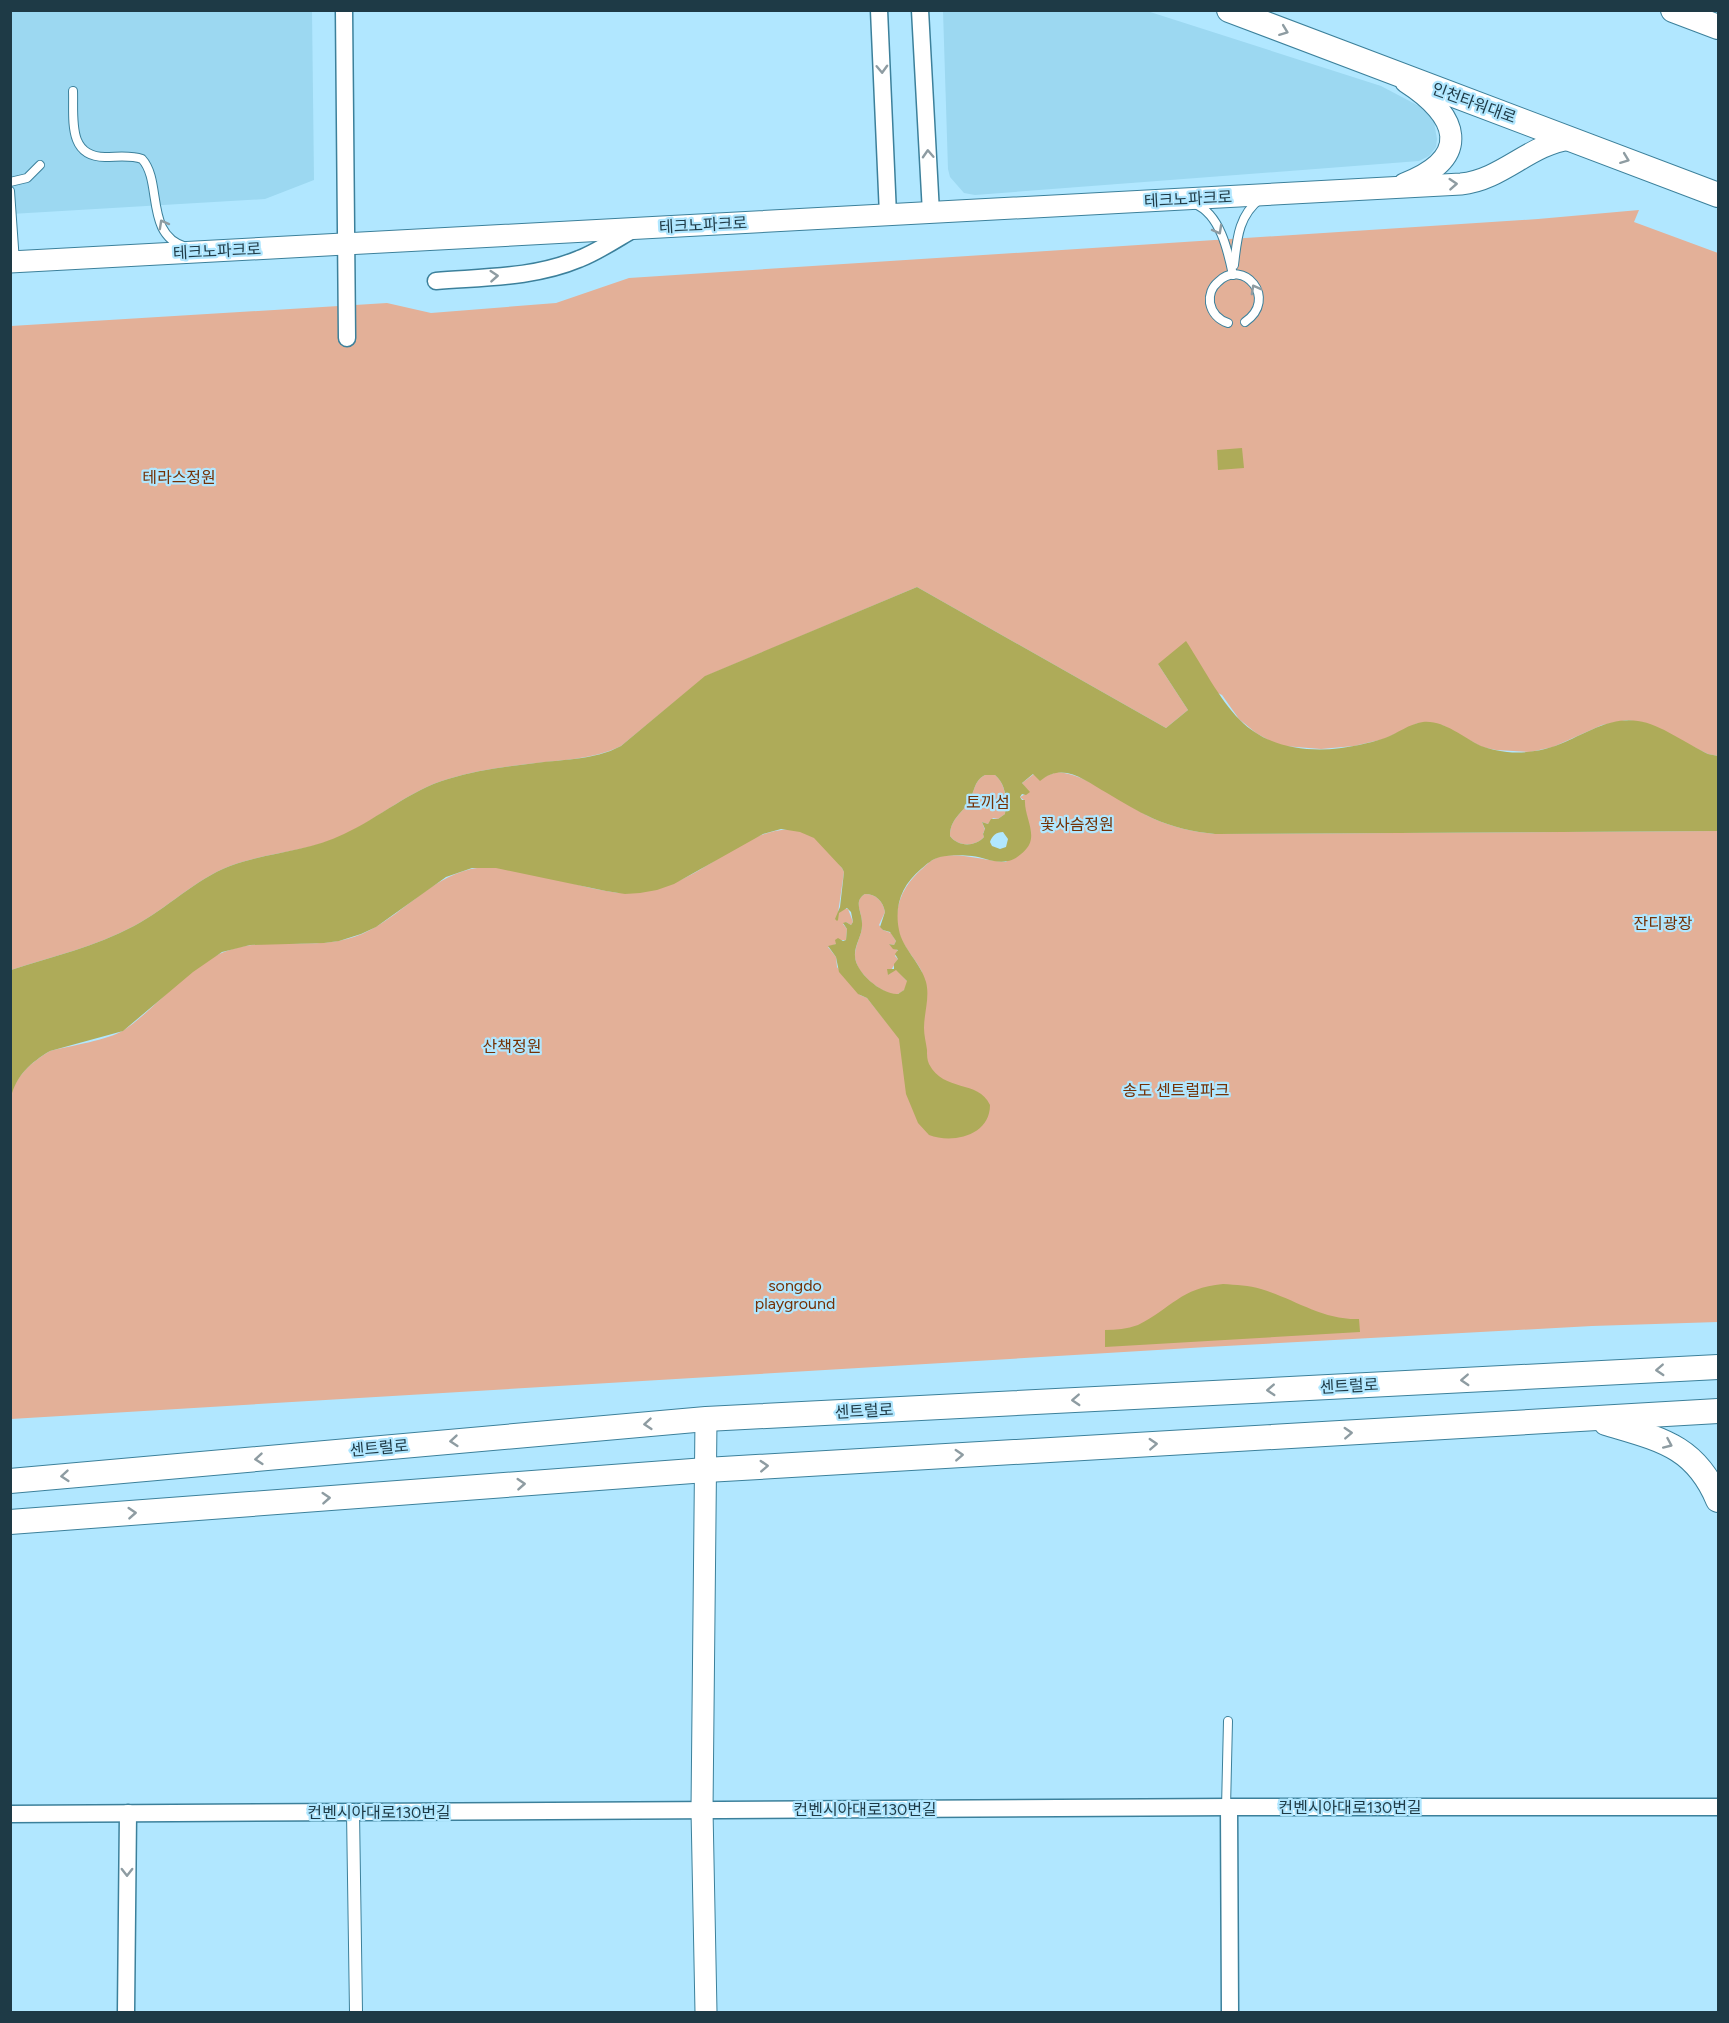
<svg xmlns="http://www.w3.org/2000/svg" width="1729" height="2023" font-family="Figtree,'Noto Sans KR',sans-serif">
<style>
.built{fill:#9cd8f1}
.green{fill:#e3b098}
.water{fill:#aeab59;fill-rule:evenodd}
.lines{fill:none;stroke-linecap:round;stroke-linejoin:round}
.service-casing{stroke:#3c809b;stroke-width:10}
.pedestrian-casing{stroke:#3c809b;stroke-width:14}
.minor-casing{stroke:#3c809b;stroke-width:19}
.tertiary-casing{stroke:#3c809b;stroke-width:23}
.secondary-casing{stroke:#3c809b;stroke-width:26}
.service{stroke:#fff;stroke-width:8}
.pedestrian{stroke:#fff;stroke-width:12}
.minor{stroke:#fff;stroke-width:16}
.tertiary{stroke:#fff;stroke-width:21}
.secondary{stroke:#fff;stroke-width:24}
.oneway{stroke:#8e9ca2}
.labels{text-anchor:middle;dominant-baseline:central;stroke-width:4.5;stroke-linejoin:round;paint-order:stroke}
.street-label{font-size:16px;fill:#1e3a46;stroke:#b1e7ff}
.park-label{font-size:16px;fill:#743105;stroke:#b1e7ff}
</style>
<rect width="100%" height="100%" fill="#b1e7ff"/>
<g class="built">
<path d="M11,11H312L314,180L265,199L11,214Z"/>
<path d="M943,11H1147L1381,86L1419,106L1428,114L1434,122L1437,139L1436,147L1429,156L1419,161L975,195L964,193L950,177L948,169Z"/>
</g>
<g class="green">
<path d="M1639,210L1634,222L1718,253V756L1708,754L1645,723L1627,720L1602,725L1553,747L1530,752L1496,750L1482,747L1442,725L1418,723L1384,739L1354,746L1321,749L1284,746L1272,742L1256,733L1239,719L1222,695L1158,664L1188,710L1166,728L917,587L706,676L621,746C592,760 560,760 528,764C502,767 474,771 448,779C410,790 379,818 344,835C308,852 267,852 230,866C194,880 168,908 134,926C95,947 53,956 11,970V326L387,303L431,313L556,303L629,278L1538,219Z"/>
<path d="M1057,772C1088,774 1123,804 1152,818C1172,827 1194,832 1215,834L1717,831L1718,1322L1592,1326L1207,1347L11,1419L10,1097C16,1076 31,1062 50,1051C69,1046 109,1040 124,1030C157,1008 186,967 224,952C268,934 318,953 362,934C401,917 428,879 471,869C513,860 578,890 622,893C635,894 650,889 663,886C709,877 768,805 815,838C826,846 834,858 842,868L844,872L838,913L844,909H848L853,922L851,925L846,922L843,924L847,929L846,940H836V944L828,947L836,957L837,967L860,995L867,998L900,1039L922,972C916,959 903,947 899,933C892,907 904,884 923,868C929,862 934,858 942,856C964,853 985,861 1006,862L1031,834L1025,809V801L1020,797L1029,792L1022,783L1034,774L1040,780L1046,776Z"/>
<path d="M985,775H995C1006,784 1007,801 1005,814L998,819L993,818L988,824L982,822L985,830L983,833L984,837C975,847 958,847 950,836C950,820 960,815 968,803C975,793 973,781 985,775Z"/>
<path d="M865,894C876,894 883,901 885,912L879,925L883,930L891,933L896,941L894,945L889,944L898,951L895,956L898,959L888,975L896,969L907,981C908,989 902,992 896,995C881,993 854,972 855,955C855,944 863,934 862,923C862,912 853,901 865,894Z"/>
</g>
<g class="water">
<path d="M1242,448L1244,468L1218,470L1217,450Z"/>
<path d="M917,587L1166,728L1188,710L1158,664L1186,641C1202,665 1219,699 1240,720C1270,751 1318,754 1359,745C1367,743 1377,741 1385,738C1398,733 1409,724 1423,722C1444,720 1462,737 1481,746C1489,749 1498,751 1507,752C1527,754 1547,750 1565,742C1589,732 1610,717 1638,721C1660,724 1687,744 1708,754L1718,756V833L1717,831L1215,834C1194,832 1172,827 1152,818C1137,811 1122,802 1107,793C1085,781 1064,761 1040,781L1033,774L1022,783L1030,792L1026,795L1022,794L1020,797L1022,800H1025C1024,815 1036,832 1029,845C1025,852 1015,860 1008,861C995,864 984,857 972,856C962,855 949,855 940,857C932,859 927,864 921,869C902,885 894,905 899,930C902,948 921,963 926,982C930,997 924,1013 924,1028C924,1035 926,1043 927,1050C927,1055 927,1060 929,1064C944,1093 978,1079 990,1105C990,1136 952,1144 929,1135L918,1123L906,1094L899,1039L867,998L858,994L839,972L836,957L828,946L836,944L835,940L838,938L843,941L846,940L847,929L843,923L846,922L851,925L853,922L851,912L847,908L839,913L838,920L837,921L835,919L840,907L844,872L842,868L814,838L800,832L781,829L763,834L674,884L657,890L640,893L625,894L606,891L496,868H472L446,877L376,927L361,934L339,941L324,943L250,945L222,952L193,972L123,1031L50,1051C31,1062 16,1076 11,1097V970C53,956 95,947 134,926C168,908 194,880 230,866C267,852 308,852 344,834C379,818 410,790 448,779C474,771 502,767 528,764C560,759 593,761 621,746L705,676ZM985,775H995C1006,784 1007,800 1005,814L998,819H991L988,824L982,822L985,829L983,834L984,837C975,847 958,847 950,836C950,820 960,815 968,803C975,793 973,781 985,775ZM1003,832L1008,839L1006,847L1000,849L992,846L990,842C992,836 996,832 1003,832ZM865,894C876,894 883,901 885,912L880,927L883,930L890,932L896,941L894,945L889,944L893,949L898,950L895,954L898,959L894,964V969H887L888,975L896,970L907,981L904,990L898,994C882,995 855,972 855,956C854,945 863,935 862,923C862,912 853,901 865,894Z"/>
<path d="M1223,1284C1236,1285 1249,1285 1261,1289C1295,1299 1322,1320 1359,1319L1360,1332L1105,1347V1330C1116,1330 1127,1329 1138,1325C1172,1308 1180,1288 1223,1284Z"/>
</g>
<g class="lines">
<g class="service-casing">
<g id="service">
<path d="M73,91C74,118 67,157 105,157C118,157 131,155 142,159C163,182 144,235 186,247"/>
<path d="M10,182L27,178L40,165"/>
<path d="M10,191L15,262"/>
<path d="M1195,204C1220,214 1228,251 1233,275"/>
<path d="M1234,265C1237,240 1238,216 1260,199"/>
<path d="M1228,323C1219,320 1212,313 1210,303C1209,295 1212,287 1218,282C1243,257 1279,299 1245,322"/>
<path d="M1226,1808L1228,1721"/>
</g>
</g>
<g class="pedestrian-casing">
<path id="pedestrian" d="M353,1812L356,2012"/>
</g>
<g class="minor-casing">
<g id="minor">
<path d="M344,10L347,338"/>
<path d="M879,10L888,215"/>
<path d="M920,10L931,213"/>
<path d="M436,281C484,277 534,278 579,259C597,252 615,240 632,230"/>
<path d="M1229,1807L1230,2012"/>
<path d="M10,1814L1229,1807H1718"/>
<path d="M126,2012L128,1813"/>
</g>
</g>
<g class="tertiary-casing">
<g id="tertiary">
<path d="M1404,184C1473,157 1459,116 1406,82"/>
<path d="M10,262L1461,184C1502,180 1530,144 1570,139"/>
<path d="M706,2012L702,1810L706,1419"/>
</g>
</g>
<g class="secondary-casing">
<g id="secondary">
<path d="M1229,10L1718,195"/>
<path d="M1673,10L1718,27"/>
<path d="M1606,1423C1659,1439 1695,1445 1718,1500"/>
<path d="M10,1481L706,1419L1718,1367"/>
<path d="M10,1522L706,1470L1718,1411"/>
</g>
</g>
<use href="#service" class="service"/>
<use href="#pedestrian" class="pedestrian"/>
<use href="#minor" class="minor"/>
<use href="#tertiary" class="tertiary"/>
<use href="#secondary" class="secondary"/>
</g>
<defs><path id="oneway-chevron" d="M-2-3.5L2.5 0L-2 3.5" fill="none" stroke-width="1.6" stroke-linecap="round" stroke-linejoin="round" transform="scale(1.5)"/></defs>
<g class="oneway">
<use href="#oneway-chevron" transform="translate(1284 31) rotate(21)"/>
<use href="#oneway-chevron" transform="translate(882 69) rotate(88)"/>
<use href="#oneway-chevron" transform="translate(928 154) rotate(-93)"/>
<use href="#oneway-chevron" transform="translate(1625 159) rotate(21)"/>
<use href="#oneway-chevron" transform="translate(1453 184) rotate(-4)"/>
<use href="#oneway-chevron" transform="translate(163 224) rotate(-119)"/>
<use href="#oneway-chevron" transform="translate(1218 230) rotate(61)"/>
<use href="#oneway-chevron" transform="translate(494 276) rotate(-4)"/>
<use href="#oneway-chevron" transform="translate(1255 289) rotate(-119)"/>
<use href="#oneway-chevron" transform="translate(1660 1370) rotate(177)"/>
<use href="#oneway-chevron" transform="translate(1465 1380) rotate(177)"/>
<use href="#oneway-chevron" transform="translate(1271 1390) rotate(177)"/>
<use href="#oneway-chevron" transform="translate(1076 1400) rotate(177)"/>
<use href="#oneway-chevron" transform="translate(648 1424) rotate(175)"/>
<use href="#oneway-chevron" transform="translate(1348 1433) rotate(-3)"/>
<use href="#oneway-chevron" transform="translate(454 1441) rotate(175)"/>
<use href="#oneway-chevron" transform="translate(1153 1444) rotate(-3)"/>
<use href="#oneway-chevron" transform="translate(1668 1444) rotate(24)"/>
<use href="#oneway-chevron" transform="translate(959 1455) rotate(-3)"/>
<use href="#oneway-chevron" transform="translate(259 1459) rotate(175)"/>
<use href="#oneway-chevron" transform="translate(764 1466) rotate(-3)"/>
<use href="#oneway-chevron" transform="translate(65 1476) rotate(175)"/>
<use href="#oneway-chevron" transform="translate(521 1484) rotate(-4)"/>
<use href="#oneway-chevron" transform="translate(326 1498) rotate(-4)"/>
<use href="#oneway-chevron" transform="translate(132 1513) rotate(-4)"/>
<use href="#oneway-chevron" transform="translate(127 1872) rotate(90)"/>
</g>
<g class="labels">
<g class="street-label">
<text transform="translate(1474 103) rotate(20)">인천타워대로</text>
<text transform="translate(1188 199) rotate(-3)">테크노파크로</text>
<text transform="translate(703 225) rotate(-3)">테크노파크로</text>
<text transform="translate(217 251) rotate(-3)">테크노파크로</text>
<text transform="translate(1349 1386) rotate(-3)">센트럴로</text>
<text transform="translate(864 1411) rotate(-3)">센트럴로</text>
<text transform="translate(379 1448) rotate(-5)">센트럴로</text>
<text x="1350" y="1807">컨벤시아대로130번길</text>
<text x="865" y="1809">컨벤시아대로130번길</text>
<text x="379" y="1812">컨벤시아대로130번길</text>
</g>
<g class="park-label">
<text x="179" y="477">테라스정원</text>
<text x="988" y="802">토끼섬</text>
<text x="1077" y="824">꽃사슴정원</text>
<text x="1663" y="923">잔디광장</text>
<text x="512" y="1046">산책정원</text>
<text x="1176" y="1090">송도 센트럴파크</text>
<text x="795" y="1285">songdo<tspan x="795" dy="18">playground</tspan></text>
</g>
</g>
<rect width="1729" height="2023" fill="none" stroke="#1e3a46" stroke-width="24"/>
</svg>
